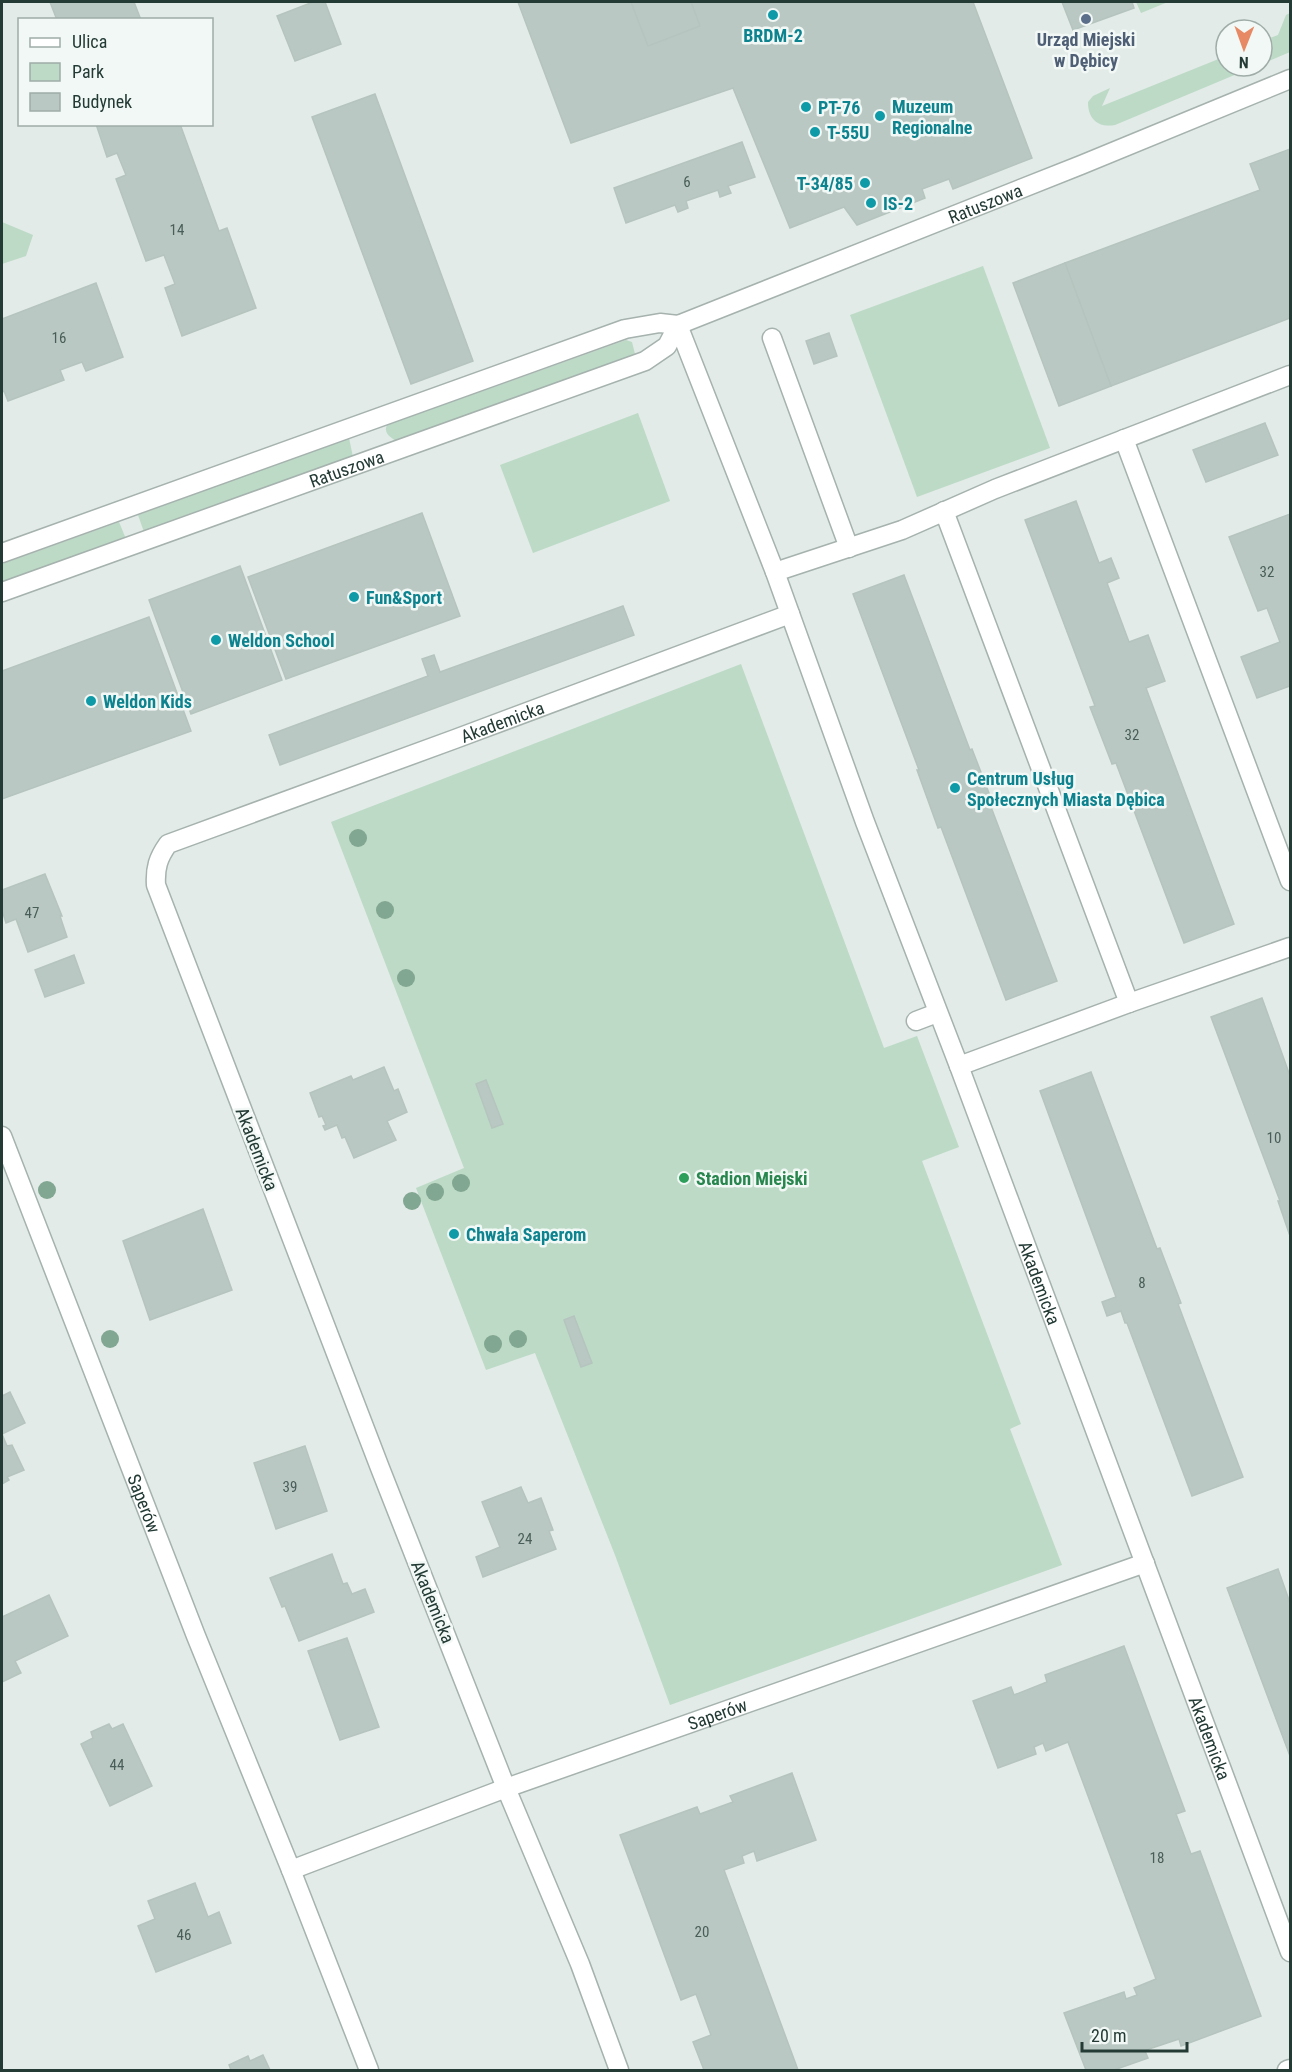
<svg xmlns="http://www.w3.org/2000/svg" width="1292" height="2072" font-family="'Roboto Condensed',sans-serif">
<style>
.green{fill:#bcdac6}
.building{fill:#bac8c3;stroke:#b5c4be;stroke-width:1.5}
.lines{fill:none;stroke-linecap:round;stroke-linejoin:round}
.minor-casing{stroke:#a5b2ae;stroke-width:21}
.minor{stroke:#fff;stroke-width:18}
.tree{fill:#81a691}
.culture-dot{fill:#0f9aa8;stroke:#f2f8f5;stroke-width:2}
.service-dot{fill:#5c6f8a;stroke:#f2f8f5;stroke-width:2}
.leisure-dot{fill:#2e9e5b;stroke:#f2f8f5;stroke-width:2}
.labels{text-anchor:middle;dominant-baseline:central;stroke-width:5;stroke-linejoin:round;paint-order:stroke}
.number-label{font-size:15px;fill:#495e58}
.culture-label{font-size:18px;font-weight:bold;fill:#0d838f;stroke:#f2f8f5;text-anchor:start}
.service-label{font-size:18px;font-weight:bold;fill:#4e5e75;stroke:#f2f8f5}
.street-label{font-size:18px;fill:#233a35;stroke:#f2f8f5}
.leisure-label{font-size:18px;font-weight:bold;fill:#27864d;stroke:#f2f8f5;text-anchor:start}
</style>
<rect width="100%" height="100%" fill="#e2ebe7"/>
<g class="green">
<path d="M1136,2H1168L1141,13Z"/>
<path d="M1290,13V52L1262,64V41L1278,35L1286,15Z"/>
<path d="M1226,56V66H1256L1115,125C1098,128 1088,119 1088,102L1093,96L1110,88L1102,106Z"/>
<path d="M2,222L33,235L26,256L2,264Z"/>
<path d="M983,266L1050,448L917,497L850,315Z"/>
<path d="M626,340L632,342L635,354L633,356L398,442C391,438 383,433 387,425Z"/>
<path d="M638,413L670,501L533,553L500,465Z"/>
<path d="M349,438L353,457L144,532L138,515Z"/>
<path d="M119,522L126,539L2,583V564Z"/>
<path d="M741,664L884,1048L917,1036L959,1147L922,1161L1021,1424L1010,1429L1062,1565L670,1705L615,1555L535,1353L486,1370L416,1188L464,1168L331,822Z"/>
</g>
<g class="building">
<path d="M50,2H134L141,20H57Z"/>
<path d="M313,2H325L341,44L295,61L277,16Z"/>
<path d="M518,2H973L1032,158L953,189L949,179L922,189L925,198L857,225L844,207L790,228L733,88L571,143Z"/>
<path d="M631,2H691L700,26L648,46Z"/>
<path d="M1062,2H1132L1134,8L1073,30Z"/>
<path d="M375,94L473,361L411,384L312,117Z"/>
<path d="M96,124H180L219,231L227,228L256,308L182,336L165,288L175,284L164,255L146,261L116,179L126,175L117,153L107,157Z"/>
<path d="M742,142L755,177L728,186L731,193L720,197L718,190L686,201L688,208L678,212L675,205L626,223L614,188Z"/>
<path d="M1290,149V318L1111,386L1065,263L1260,190L1250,164Z"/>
<path d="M1065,263L1111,386L1059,406L1013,283Z"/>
<path d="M96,283L123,357L86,371L82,362L60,370L64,380L8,401L4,391L2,392V319Z"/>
<path d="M829,333L837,356L814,364L806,341Z"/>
<path d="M1265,423L1278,455L1206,482L1193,450Z"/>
<path d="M1076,501L1099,563L1111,558L1119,578L1107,583L1129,642L1148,635L1165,681L1146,688L1234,924L1184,943L1116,763L1112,764L1090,707L1095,706L1025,520Z"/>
<path d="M422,513L460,616L286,679L248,577Z"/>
<path d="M1290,514V686L1257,698L1241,657L1280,642L1267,608L1258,611L1229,537Z"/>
<path d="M240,566L282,680L191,714L149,600Z"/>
<path d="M904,575L970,750L972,749L994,806L991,807L1057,981L1006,1000L941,827L938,828L917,770H919L853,594Z"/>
<path d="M623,606L634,635L280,765L269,735L428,676L422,659L434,655L440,672Z"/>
<path d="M149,617L191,731L2,799V671Z"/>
<path d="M45,874L62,916H60L67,937L28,952L16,919L6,923L2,910V890Z"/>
<path d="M74,955L84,983L45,997L35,970Z"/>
<path d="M1262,998L1290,1076V1236L1278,1201H1280L1211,1017Z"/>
<path d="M384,1067L394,1091L398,1089L407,1112L387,1121L396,1140L354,1158L345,1137L342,1138L337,1125L325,1130L323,1126L326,1125L322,1116L319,1117L310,1093L351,1076L353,1080Z"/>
<path d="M1091,1072L1157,1249L1160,1248L1181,1303L1178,1304L1243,1477L1192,1496L1127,1323H1125L1121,1311L1107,1316L1102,1302L1116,1297L1040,1091Z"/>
<path d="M486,1080L503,1124L492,1128L476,1084Z"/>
<path d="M203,1209L232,1290L150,1320L123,1241Z"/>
<path d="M574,1316L592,1363L581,1367L564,1320Z"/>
<path d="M10,1392L25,1423L2,1434L7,1446L12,1445L24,1470L7,1477L9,1480L2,1484V1396Z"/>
<path d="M305,1446L327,1511L276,1529L254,1463Z"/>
<path d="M521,1487L528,1503L541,1498L553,1530L549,1531L556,1549L483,1577L476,1557L500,1547L482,1502Z"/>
<path d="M332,1554L343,1584L347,1583L352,1594L365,1589L374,1612L299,1641L285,1606L282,1607L270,1578Z"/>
<path d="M1278,1569L1290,1603V1756L1227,1588Z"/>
<path d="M49,1595L68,1636L15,1661L21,1673L2,1682V1617Z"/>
<path d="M347,1638L379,1727L340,1740L308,1651Z"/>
<path d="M1124,1646L1185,1811L1176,1814L1191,1854L1200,1851L1261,2016L1181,2046L1179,2039L1149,2049L1145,2051L1148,2058L1114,2070H1086L1064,2013L1124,1992L1126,1999L1137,1995L1134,1988L1156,1979L1068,1742L1046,1751L1043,1743L1034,1747L1036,1754L998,1768L973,1701L1011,1687L1014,1695L1047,1682L1045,1675Z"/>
<path d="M109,1724L112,1729L123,1724L152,1786L110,1806L81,1744L93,1738L91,1732Z"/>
<path d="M792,1773L816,1840L757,1861L754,1851L742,1856L744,1863L724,1870L798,2070H704L693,2042L711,2035L696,1994L681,2000L620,1835L697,1807L700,1814L733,1802L730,1796Z"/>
<path d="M195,1883L208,1917L219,1912L231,1943L156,1972L138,1926L155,1919L148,1901Z"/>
<path d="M263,2055L270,2070H229H231L229,2065L248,2056L250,2061Z"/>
</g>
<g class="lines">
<g class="minor-casing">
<g id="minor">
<path id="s1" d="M678,325L775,572L865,822L959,1066L1290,1952"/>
<path d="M772,338L849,548"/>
<path d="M1124,439L1290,881"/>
<path d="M944,511L1129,1003"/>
<path id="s2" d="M2,553L625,329L660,323L678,325L1081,165L1290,79"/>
<path d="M775,572L902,530L995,489L1290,375"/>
<path id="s3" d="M2,592L645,361L667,346L678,325"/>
<path d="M916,1021L937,1013"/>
<path d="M959,1066L1129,1003L1290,947"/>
<path id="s4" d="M2,1136L196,1636L291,1870L369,2070"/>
<path id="s5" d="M291,1870L506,1788L1145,1563"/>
<path id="s6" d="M619,2070L580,1964L506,1788L380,1468L156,885C155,868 158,858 168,844L455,739L790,614"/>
<path d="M1287,2070L1290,2069"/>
</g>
</g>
<use href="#minor" class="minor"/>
</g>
<g class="tree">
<circle cx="358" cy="838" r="9"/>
<circle cx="385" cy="910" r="9"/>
<circle cx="406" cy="978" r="9"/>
<circle cx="461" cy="1183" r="9"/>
<circle cx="47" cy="1190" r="9"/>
<circle cx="435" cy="1192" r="9"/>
<circle cx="412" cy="1201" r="9"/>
<circle cx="110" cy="1339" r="9"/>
<circle cx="518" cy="1339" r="9"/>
<circle cx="493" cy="1344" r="9"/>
</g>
<g class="culture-dot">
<circle cx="773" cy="15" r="6"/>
<circle cx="806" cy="107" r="6"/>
<circle cx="880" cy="116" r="6"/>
<circle cx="815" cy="132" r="6"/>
<circle cx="865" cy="183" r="6"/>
<circle cx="871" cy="203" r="6"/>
<circle cx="354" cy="597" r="6"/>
<circle cx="216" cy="640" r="6"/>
<circle cx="91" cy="701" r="6"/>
<circle cx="955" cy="788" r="6"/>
<circle cx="454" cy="1234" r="6"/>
</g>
<circle class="service-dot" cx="1086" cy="19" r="6"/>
<circle class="leisure-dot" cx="684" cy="1178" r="6"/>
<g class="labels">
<g class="number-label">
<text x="687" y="182">6</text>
<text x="177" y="230">14</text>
<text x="59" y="338">16</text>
<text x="1267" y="572">32</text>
<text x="1132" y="735">32</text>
<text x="32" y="913">47</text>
<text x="1274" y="1138">10</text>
<text x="1142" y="1283">8</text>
<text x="290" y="1487">39</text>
<text x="525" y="1539">24</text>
<text x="117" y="1765">44</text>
<text x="1157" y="1858">18</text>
<text x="702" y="1932">20</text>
<text x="184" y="1935">46</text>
</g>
<g class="culture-label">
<text x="773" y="35" text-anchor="middle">BRDM-2</text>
<text x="892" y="106">Muzeum<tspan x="892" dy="21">Regionalne</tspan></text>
<text x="818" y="107">PT-76</text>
<text x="827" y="132">T-55U</text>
<text x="853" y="183" text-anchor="end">T-34/85</text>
<text x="883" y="203">IS-2</text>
<text x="366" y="597">Fun&amp;Sport</text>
<text x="228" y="640">Weldon School</text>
<text x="103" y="701">Weldon Kids</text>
<text x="967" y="778">Centrum Usług<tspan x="967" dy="21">Społecznych Miasta Dębica</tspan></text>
<text x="466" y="1234">Chwała Saperom</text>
</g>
<g class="service-label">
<text x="1086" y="39">Urząd Miejski<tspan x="1086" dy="21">w Dębicy</tspan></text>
</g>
<g class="street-label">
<text stroke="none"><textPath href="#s2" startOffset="1046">Ratuszowa</textPath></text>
<text stroke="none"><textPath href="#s3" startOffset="366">Ratuszowa</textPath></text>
<text stroke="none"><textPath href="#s6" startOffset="1672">Akademicka</textPath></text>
<text transform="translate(257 1149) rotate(69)">Akademicka</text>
<text stroke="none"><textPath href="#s1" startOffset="1024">Akademicka</textPath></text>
<text stroke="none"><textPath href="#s4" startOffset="394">Saperów</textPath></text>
<text transform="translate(433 1602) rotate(68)">Akademicka</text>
<text stroke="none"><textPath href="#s5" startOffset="454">Saperów</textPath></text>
<text stroke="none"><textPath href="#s1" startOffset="1510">Akademicka</textPath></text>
</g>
<g class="leisure-label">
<text x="696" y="1178">Stadion Miejski</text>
</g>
</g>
<rect width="1292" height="2072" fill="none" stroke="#233a35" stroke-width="6"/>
<rect x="18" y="18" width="195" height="108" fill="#f2f8f5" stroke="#9faca8" stroke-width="1.5"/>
<rect x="30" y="38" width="30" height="9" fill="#ffffff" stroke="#9faca8" stroke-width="1.5"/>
<text x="72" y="48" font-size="18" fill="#233a35">Ulica</text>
<rect x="30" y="63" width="30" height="18" fill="#bcdac6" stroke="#9faca8" stroke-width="1.5"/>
<text x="72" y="78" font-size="18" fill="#233a35">Park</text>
<rect x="30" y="93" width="30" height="18" fill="#bac8c3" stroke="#9faca8" stroke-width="1.5"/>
<text x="72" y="108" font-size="18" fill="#233a35">Budynek</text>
<g transform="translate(1244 48) rotate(181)"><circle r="28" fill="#f2f8f5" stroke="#9faca8" stroke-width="1.5"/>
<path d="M0-4.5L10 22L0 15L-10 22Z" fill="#e78964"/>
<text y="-9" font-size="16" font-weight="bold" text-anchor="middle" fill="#233a35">N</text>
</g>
<path d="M1082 2042v9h105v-9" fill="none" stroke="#233a35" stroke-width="3"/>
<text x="1091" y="2042" font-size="18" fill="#233a35" stroke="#f2f8f5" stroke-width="4.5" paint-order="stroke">20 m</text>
</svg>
